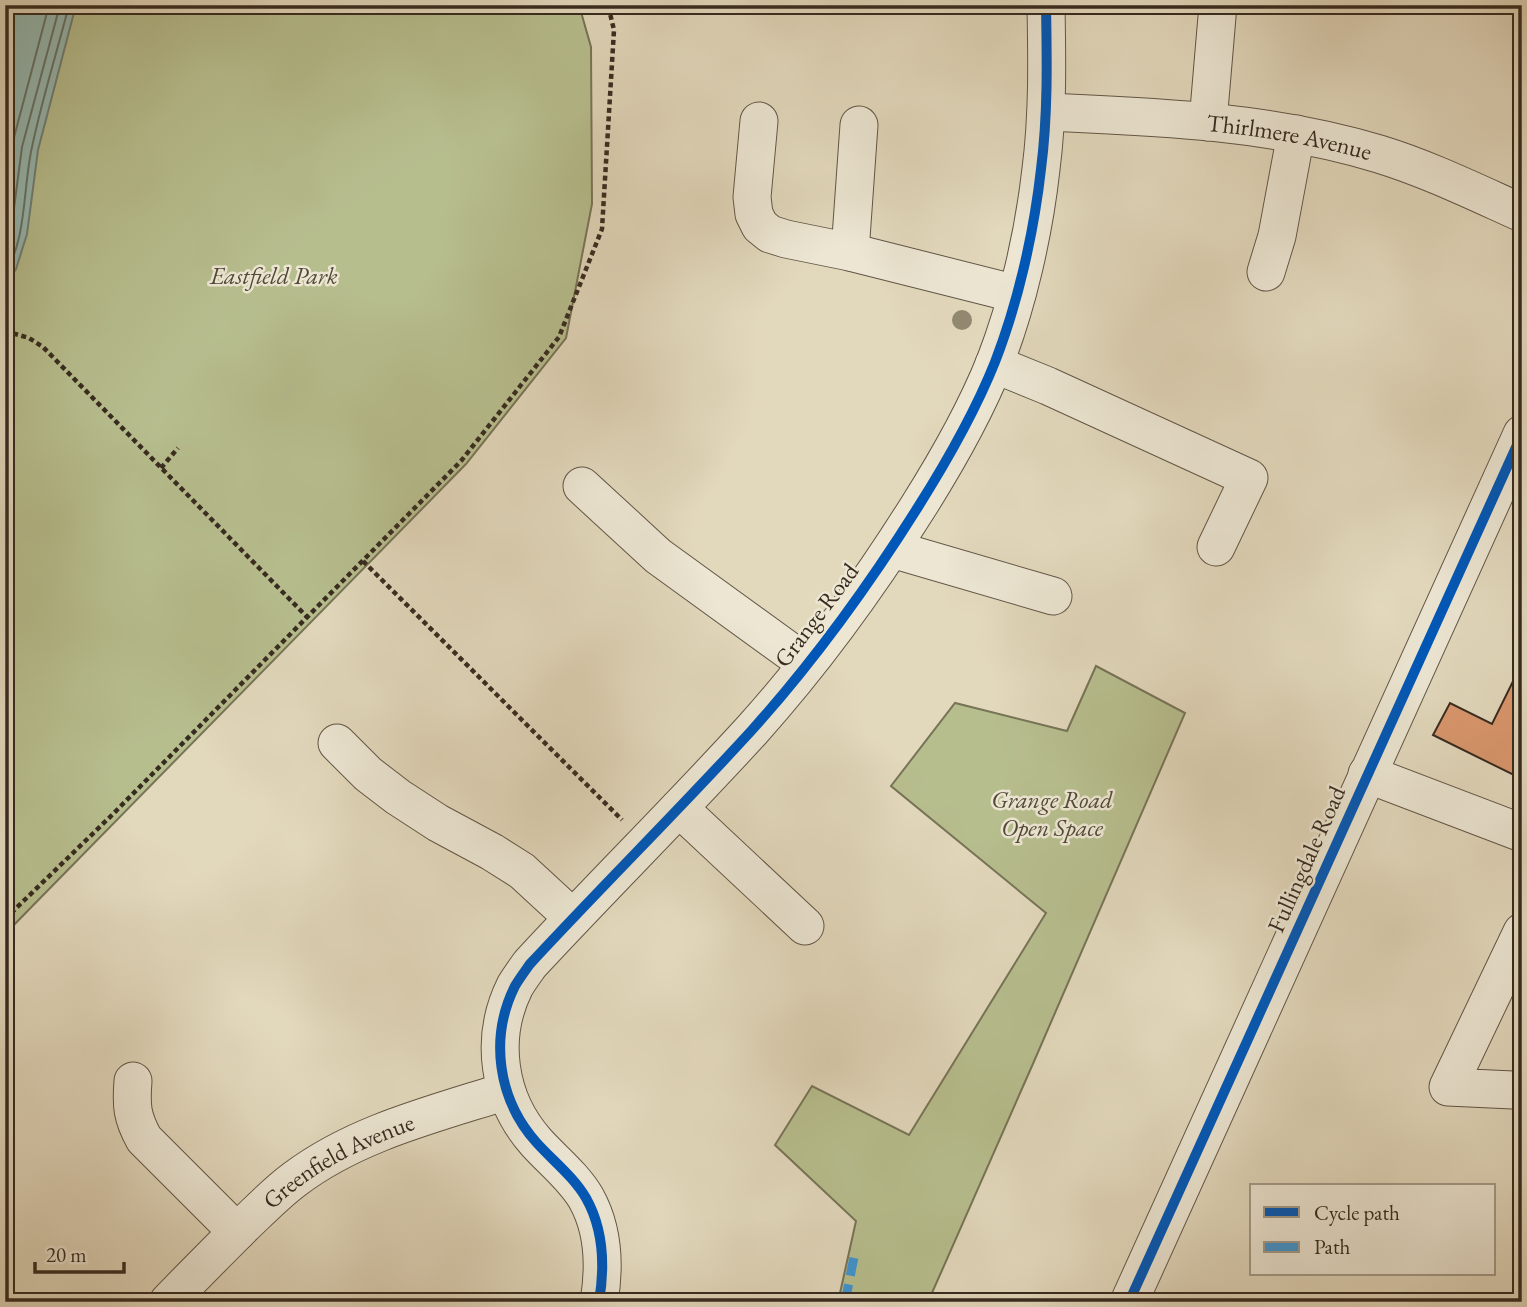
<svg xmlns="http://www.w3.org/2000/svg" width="1527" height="1307" font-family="'EB Garamond',serif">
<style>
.green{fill:#b7be8e;stroke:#777457;stroke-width:2}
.water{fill:#95b9b2;stroke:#6f8078;stroke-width:2}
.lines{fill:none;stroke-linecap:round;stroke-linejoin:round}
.shore{stroke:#667269;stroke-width:2}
.building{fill:#da976d;stroke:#372b20;stroke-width:2}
.minor-casing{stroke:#625647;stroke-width:39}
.path{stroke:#372b20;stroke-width:4.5;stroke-dasharray:5 3.5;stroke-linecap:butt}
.minor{stroke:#ece6d3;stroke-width:37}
.quiet{stroke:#3e96d5;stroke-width:9;stroke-dasharray:18 9;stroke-linecap:butt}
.cycleway-casing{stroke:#ece6d3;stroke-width:15}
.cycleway{stroke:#0057b8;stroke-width:10}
.tree{fill:#928972}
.labels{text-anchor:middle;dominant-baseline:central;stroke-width:5;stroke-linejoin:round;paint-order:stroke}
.street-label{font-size:24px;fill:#372b20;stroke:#ece6d3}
.park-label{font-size:24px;font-style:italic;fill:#514836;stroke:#ece6d3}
</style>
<rect width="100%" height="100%" fill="#e2d8bc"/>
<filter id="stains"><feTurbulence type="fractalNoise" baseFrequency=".00286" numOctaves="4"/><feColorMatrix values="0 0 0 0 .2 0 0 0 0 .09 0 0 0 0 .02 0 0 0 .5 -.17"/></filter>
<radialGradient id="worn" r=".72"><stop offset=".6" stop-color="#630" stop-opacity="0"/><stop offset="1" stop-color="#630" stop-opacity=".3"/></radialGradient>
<g class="green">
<path d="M5,5H579L591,47L592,204L566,338L466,464L5,934Z"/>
<path d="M1096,666L1185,713L1032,1066L928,1302H838L856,1221L775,1145L812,1086L909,1135L1046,913L891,786L955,703L1067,731Z"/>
</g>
<path class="water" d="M5,5H76L38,150L27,234L16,269L5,286Z"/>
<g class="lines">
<g class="shore">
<path d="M5,197L12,145L49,5"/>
<path d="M5,251L11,231L22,147L60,5"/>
<path d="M5,273C27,239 23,186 32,147C42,99 57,52 69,5"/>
</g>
</g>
<path class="building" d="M1520,667L1522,668V779L1433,735L1450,703L1492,724Z"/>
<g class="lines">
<g class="minor-casing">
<g id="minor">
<path id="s1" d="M1046,112C1157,117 1271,121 1379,154C1428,169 1475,192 1522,213"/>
<path d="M759,121L752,197L754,214L760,226L770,234L786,239L850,252L1017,294"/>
<path d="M1208,122L1218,5"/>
<path d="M850,252L859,125"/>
<path d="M1266,272L1277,236L1296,134"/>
<path d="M994,364L1048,386L1249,478L1216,547"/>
<path d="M582,486L658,556L807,664"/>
<path d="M892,549L1053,596"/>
<path d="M337,743L368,774L398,797L438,823L492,852L522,871L573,918"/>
<path d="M1367,774L1522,833"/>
<path d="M679,808L805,926"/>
<path d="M133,1081C131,1106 132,1117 144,1139L237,1232"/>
<path d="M1513,1090L1448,1087L1522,932"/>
<path id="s2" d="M168,1302C193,1276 218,1251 243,1226C260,1210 276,1193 295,1179C356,1133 434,1114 506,1091"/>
<path d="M599,1302C605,1266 604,1230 586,1198C573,1176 552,1160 536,1142C498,1099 489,1038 515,986C519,979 525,971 530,964C603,885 680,809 752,730C814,661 869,585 918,507C947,461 975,412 995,362C1018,303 1034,232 1041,169C1048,115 1047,60 1046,5"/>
<path d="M1129,1302L1522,434"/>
</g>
</g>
<g class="path">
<path d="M5,331L29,338L43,347L308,618"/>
<path d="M161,468L178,448"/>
<path d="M363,561L622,820"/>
<path d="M5,919L112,815L461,461L559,337L602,229L614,30L608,5"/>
</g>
<use href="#minor" class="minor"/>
<path class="quiet" d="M845,1302L854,1257"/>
<g class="cycleway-casing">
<g id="cycleway">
<path d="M599,1302C605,1266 604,1230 586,1198C573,1176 552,1160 536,1142C498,1099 489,1038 515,986C519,979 525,971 530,964C603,885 680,809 752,730C814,661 869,585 918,507C947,461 975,412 995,362C1018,303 1034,232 1041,169C1048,115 1047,60 1046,5"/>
<path d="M1129,1302L1522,434"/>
</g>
</g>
<use href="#cycleway" class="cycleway"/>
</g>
<circle class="tree" cx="962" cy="320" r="10"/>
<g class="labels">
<g class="street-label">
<text stroke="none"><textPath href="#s1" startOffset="245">Thirlmere Avenue</textPath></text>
<text transform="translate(816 615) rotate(-53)">Grange Road</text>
<text transform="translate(1306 859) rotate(-66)">Fullingdale Road</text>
<text stroke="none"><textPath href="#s2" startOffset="224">Greenfield Avenue</textPath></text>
</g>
<g class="park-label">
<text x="274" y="275">Eastfield Park</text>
<text x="1052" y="799">Grange Road<tspan x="1052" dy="28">Open Space</tspan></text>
</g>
</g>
<rect width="1527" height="1307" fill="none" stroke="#e2d8bc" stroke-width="28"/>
<rect x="7" y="7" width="1513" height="1293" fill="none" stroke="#372b20" stroke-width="3.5"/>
<rect x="14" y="14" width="1499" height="1279" fill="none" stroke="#372b20" stroke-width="2"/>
<rect x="1250" y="1184" width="245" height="91" fill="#ece6d3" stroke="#a49b8b" stroke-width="2"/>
<rect x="1264" y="1207" width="35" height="10" fill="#0057b8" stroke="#a49b8b" stroke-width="2"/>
<text x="1314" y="1220" font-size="21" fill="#372b20">Cycle path</text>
<rect x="1264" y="1242" width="35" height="10" fill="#3e96d5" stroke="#a49b8b" stroke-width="2"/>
<text x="1314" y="1254" font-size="21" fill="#372b20">Path</text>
<path d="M35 1262v10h89v-10" fill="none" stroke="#372b20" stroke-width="3.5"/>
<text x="46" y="1262" font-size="21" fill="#372b20" stroke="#ece6d3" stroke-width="5" paint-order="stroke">20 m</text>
<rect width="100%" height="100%" filter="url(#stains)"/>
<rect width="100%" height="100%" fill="url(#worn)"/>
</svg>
